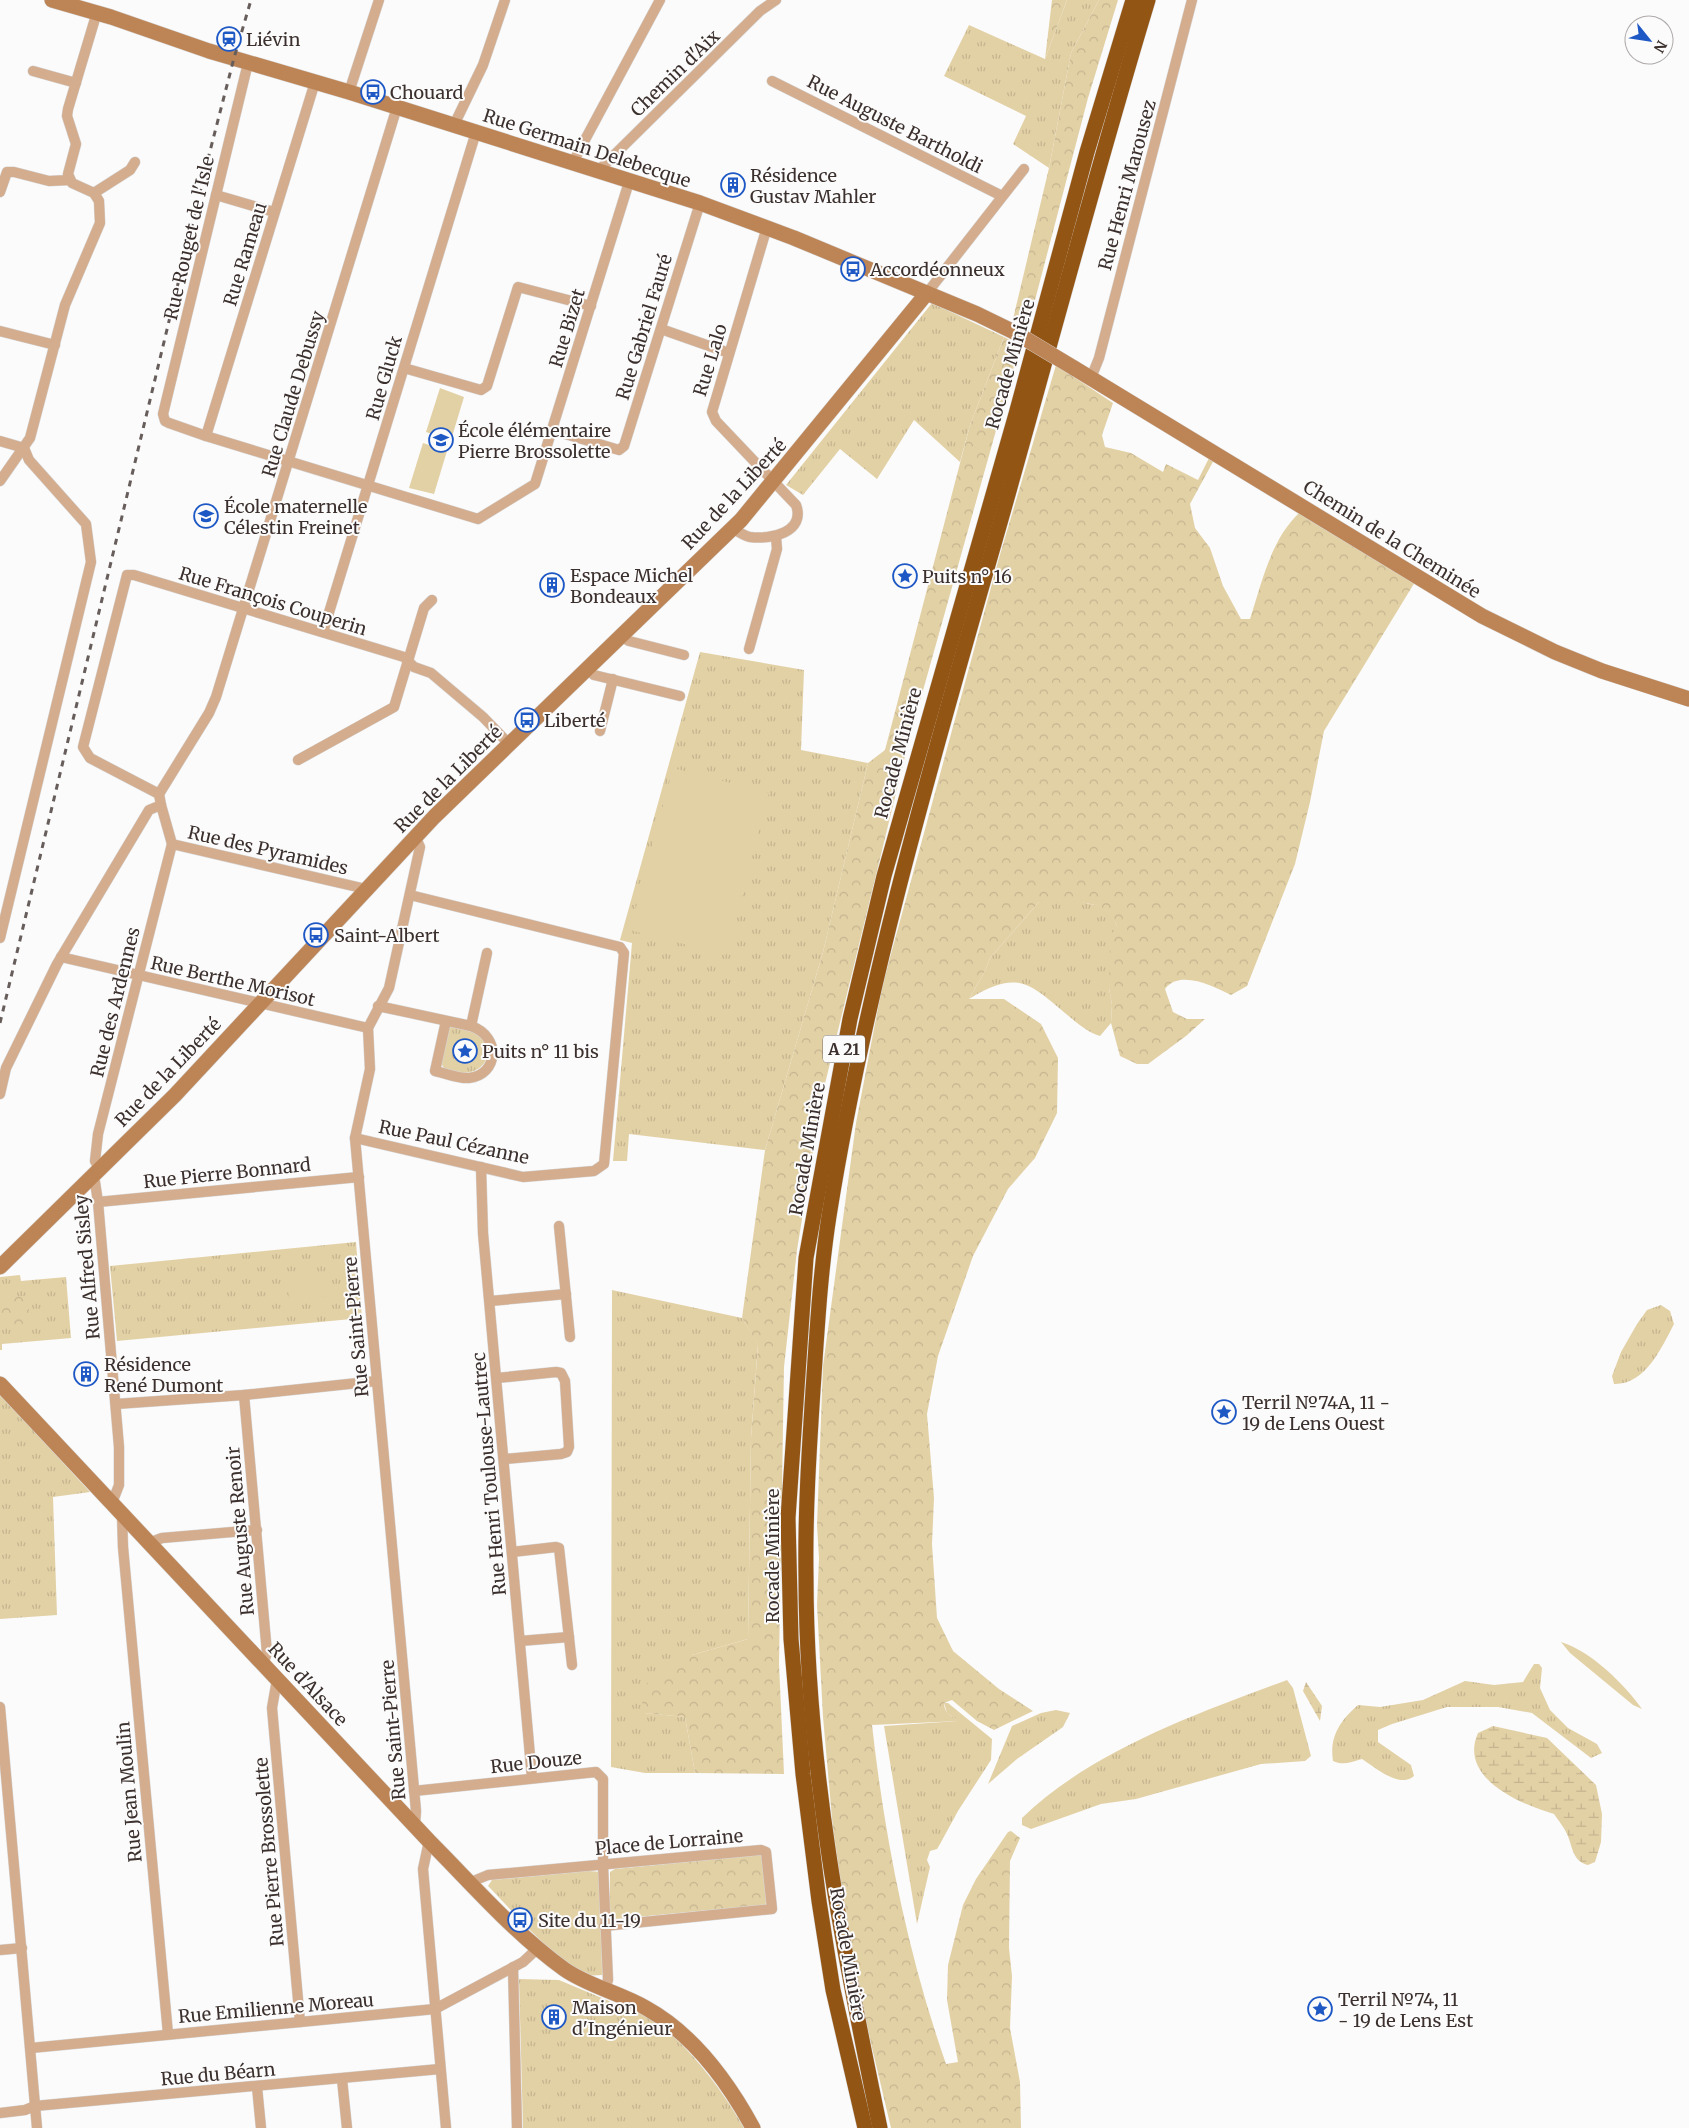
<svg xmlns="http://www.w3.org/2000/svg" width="1689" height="2128" font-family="Merriweather,serif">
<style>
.grass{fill:url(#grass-tufts)}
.forest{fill:url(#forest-crowns)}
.wetland{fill:url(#wetland-marsh)}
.pitch{fill:#e3d1a6}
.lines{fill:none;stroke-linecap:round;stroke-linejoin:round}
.street-casing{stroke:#d8d6d6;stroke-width:11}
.secondary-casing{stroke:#d8d6d6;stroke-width:16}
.highway-casing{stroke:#d8d6d6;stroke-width:16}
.street{stroke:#d3ad8e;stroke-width:10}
.secondary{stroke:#bd8556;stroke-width:15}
.highway{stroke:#935514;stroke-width:15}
.rail{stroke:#675e5c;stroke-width:3;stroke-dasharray:6 6;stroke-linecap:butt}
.secondary-bridge-casing{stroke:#d8d6d6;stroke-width:16;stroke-linecap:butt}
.secondary-bridge{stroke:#bd8556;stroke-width:15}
.labels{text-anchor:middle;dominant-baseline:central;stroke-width:4;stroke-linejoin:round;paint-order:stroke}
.shield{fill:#fbfbfb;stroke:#756d6b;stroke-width:1}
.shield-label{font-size:16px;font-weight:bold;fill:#3b302d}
.poi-label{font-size:18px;fill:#3b302d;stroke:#fbfbfb;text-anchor:start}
.street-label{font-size:18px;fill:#3b302d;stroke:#fbfbfb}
</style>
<defs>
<pattern id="grass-tufts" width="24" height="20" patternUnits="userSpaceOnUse" patternTransform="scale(1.25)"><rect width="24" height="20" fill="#e3d1a6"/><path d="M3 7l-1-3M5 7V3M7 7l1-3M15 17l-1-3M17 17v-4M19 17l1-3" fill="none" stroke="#c4b48f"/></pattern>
<pattern id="forest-crowns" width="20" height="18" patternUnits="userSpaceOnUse" patternTransform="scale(1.25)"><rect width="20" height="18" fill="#e3d1a6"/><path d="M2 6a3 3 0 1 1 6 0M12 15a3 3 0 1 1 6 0" fill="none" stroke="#c4b48f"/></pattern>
<pattern id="wetland-marsh" width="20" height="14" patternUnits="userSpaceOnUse" patternTransform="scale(1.25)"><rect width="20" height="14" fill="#e3d1a6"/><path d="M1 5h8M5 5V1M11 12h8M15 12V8" fill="none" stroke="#c4b48f"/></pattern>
</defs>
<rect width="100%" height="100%" fill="#fbfbfb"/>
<g class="grass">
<path d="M1067,0H1099L1071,53L1049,168L1013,144L1026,116L944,76L969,25L1045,59Z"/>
<path d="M932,303L1004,337L970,425L960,462L914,420L877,479L840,449L803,495L786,485Z"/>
<path d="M700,652L804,670L801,750L868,763L823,952L765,1150L629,1134L627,1161H613L632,943L620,940Z"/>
<path d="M1076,901L1100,906L1112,915L1117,926L1109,988L1112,1005L1111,1023L1100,1036C1088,1032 1081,1026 1071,1018C1030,984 1019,968 969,999L985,971L990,958L1039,902Z"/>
<path d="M450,1026C458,1028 470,1029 477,1033C504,1048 480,1088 443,1067L441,1062Z"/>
<path d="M356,1242L362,1318L117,1341L110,1266Z"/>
<path d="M20,1275L21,1281L66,1277L71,1338L2,1344V1350H0V1277Z"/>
<path d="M612,1290L742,1318L758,1344L751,1438L748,1639L692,1655L644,1713L685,1717L695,1773H645L611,1767Z"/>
<path d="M1661,1305L1670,1311L1674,1324C1661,1349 1645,1385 1614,1384L1612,1376L1621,1352L1637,1324L1647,1310Z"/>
<path d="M0,1394L90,1492L53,1497L57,1615L0,1619Z"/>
<path d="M1561,1642C1591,1651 1624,1684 1642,1709L1633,1705L1570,1653Z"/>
<path d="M1534,1664H1539L1542,1668L1540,1688L1550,1710L1568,1728L1597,1744L1602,1753L1591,1758L1532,1713L1498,1707H1447L1392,1724L1378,1730V1742L1411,1765L1414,1776C1399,1789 1375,1767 1362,1759C1351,1762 1343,1766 1333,1761C1329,1736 1341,1720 1358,1705L1380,1707L1423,1700L1465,1681L1494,1685L1523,1682Z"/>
<path d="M1287,1680L1293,1688L1311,1756L1305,1761L1261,1764L1136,1799L1101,1804L1031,1829L1022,1825V1818C1091,1751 1198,1713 1287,1680Z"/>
<path d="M944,1703H948L992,1739L991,1760L958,1811L940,1844L937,1849L930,1851L927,1860L930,1867L917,1924L884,1726L958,1721L947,1713Z"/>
<path d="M1056,1710L1070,1713L1063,1727L1017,1759L988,1784L1012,1726L1041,1713Z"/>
<path d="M588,1871L601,1872L602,1975C599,1975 594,1976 591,1975C561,1969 511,1909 488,1886L492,1880Z"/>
<path d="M519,1979L559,1980L609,2001L615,2008L623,2006C633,2010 646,2013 655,2020C691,2049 721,2088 744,2128H523Z"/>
</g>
<g class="forest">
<path d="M1052,0H1067L1045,59Z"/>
<path d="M1099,0H1118L1088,98L1029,323L1013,319L1049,168L1071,53Z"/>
<path d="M1004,337L1020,345L908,744L822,1096L797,1250L784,1367L779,1664L784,1774L695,1773L685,1717L643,1713L641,1687L692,1655L748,1639L751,1438L758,1345L742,1318L765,1150L823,952L868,763L885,750L970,425Z"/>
<path d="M1056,365L1113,403L1102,435L1105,447L1131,453L1163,472L1166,464L1198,480L1209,458L1214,460L1190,504L1195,528L1210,548L1223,586L1241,619H1250C1262,582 1271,539 1300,512L1415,582L1324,731L1310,802L1295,864L1247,986L1231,995C1214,986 1179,969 1165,989L1173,1012L1187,1019H1205L1186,1036L1148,1064H1137L1120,1056L1111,1023L1112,1005L1109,988L1110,937L1117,926C1104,894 1067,904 1039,902L990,958L985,971L969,999H1004L1041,1024L1058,1058L1057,1113L1035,1158L1008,1189L973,1256L938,1356L927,1414L934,1498L932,1544L937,1618L953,1651L999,1689L1033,1711L994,1730L977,1721L952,1700L944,1703C944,1713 951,1716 959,1721L872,1725C885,1841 908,1955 946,2064L958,2062L947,2000L948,1965L963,1905L976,1879L1008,1832L1011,1831L1020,1838L1010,1861L1009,1948L1012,1976L1010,2028L1020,2082L1021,2128H891L853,1967L833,1829L823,1717L817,1605L819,1558L817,1525L823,1366L856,1123L882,987L999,558Z"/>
<path d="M28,1296L30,1326L2,1328L0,1298Z"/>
<path d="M759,1855L763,1858L767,1901L765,1905L615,1919L610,1916V1872L615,1869Z"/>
</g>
<g class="wetland">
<path d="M1306,1682L1322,1706L1320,1721L1303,1691Z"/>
<path d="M1493,1726L1547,1738L1596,1785L1602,1814L1601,1842L1595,1862L1588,1865C1572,1861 1573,1847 1567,1834C1564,1827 1558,1820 1554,1814C1520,1804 1458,1778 1478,1733Z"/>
</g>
<g class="pitch">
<path d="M440,388L464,397L451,440L426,432Z"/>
<path d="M423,443L447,451L434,494L409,488Z"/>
<path d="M673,768L769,793L726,955L630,930Z"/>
<path d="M326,1273L328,1296L289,1300L287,1277Z"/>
</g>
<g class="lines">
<g class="street-casing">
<g id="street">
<path d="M248,63L163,414L165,421L169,423L206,436L478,519L535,484L629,182"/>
<path d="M33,71L76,83"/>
<path d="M772,81L1002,196"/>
<path d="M349,92L379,0"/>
<path d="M454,125L483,65L505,0"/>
<path d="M572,164L660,0"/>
<path d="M598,171L760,11L776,0"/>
<path d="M0,192L7,172H14L49,181L70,180"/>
<path d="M94,193L130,170L135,162"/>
<path d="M216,195L274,212"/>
<path d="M927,293L1024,169"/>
<path d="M661,329L729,353"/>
<path d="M0,331L55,345"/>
<path d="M404,368L481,390L487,386L518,287L591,306"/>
<path d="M1091,378L1099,358L1192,0"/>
<path d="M552,430L619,450L624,446L700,203"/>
<path d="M206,436L315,82"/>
<path d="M0,441L24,448"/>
<path d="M0,481L30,438L65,305L100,223L99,201L94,193L72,183L68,174L76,144L67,116L68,109L97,12"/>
<path d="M732,528C738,531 744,536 750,537C771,540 806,532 796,505L716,421L712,412L767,227"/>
<path d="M323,632L476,132"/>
<path d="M621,636L629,641L684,655"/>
<path d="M749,649L777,549L776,537"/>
<path d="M587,669L594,675L680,696"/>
<path d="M600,731L613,679"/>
<path d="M298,760L394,707L424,608L432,600"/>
<path d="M159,794L209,713L216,697L397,107"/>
<path d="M159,794L90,758L83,747L127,575H134L404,657L414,667L431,673L483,717L509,744"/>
<path d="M161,805L172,844L366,889"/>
<path d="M0,938L91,562L86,524L29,460L24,448"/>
<path d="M61,957L368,1028"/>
<path d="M378,1006L471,1026C502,1037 498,1075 469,1078C459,1079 445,1073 435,1071L446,1021"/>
<path d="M471,1026L487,953"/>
<path d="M0,1094L6,1068L57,964L149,810L161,805L159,794"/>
<path d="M355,1138L523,1177L594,1171L604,1164L624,953L620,947L410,895"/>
<path d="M481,1167L483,1233L532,1778"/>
<path d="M100,1169L95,1161L98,1134L172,844"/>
<path d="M91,1177L95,1182L98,1202L119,1447V1485L112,1503"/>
<path d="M98,1202L359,1177"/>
<path d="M559,1226L570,1337"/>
<path d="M490,1301L566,1294"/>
<path d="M497,1378L556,1372L561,1373L565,1381L569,1447L567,1452L561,1454L504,1459"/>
<path d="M244,1395L267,1653L263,1664"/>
<path d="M116,1404L244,1395L377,1381"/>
<path d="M122,1515L123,1547L168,2034"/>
<path d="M149,1543L162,1538L257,1530"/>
<path d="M512,1552L556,1547L559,1548L572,1665"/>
<path d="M520,1641L569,1637"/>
<path d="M280,1681L276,1685L272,1708L300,2022"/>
<path d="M0,1707L37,2128"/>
<path d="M414,1791L596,1772L603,1779V1865L608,1980L605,1989"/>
<path d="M415,1825L416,1811L355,1138L370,1069L368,1028L389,988L420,847L415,836"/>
<path d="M429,1841L423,1869L446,2128"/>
<path d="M471,1882L488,1875L761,1850L766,1852L772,1909L604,1926"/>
<path d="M0,1950L22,1948"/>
<path d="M513,1967L517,2128"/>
<path d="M31,2048L435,2009L523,1962L538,1948"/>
<path d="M342,2079L347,2128"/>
<path d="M257,2087L261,2128"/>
<path d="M0,2113L25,2110L35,2106L440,2069"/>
</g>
</g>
<g class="secondary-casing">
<g id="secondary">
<path d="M52,0L111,17L209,51L349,92L700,203L794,238L977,314L1014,332"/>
<path d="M1074,368L1482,616L1555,652L1602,671L1689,699"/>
<path d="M0,1267L175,1095L434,817L741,520L927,293"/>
<path d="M0,1384L429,1841C472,1884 514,1933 564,1969C588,1986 620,1993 646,2008C693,2034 728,2082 753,2128"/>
</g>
</g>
<g class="highway-casing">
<g id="highway">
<path d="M865,2128L833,1990L819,1901L803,1774L791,1639L788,1518L806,1258L850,1019L884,876L1016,414L1087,152L1133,0"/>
<path d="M880,2128C842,1946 806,1763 806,1576C805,1514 809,1452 813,1390C817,1332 820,1274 829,1216C866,985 932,761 996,537C1047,358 1094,178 1148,0"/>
</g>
</g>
<use href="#street" class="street"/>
<use href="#secondary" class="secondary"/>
<use href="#highway" class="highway"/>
<path class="rail" d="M0,1023L209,155L234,58L251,0"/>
<g class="secondary-bridge-casing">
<path id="secondary-bridge" d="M1014,332L1074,368"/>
</g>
<use href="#secondary-bridge" class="secondary-bridge"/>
</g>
<defs>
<g id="station-ring" transform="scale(1.25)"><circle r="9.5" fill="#fbfbfb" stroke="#1e58c5" stroke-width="1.5"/><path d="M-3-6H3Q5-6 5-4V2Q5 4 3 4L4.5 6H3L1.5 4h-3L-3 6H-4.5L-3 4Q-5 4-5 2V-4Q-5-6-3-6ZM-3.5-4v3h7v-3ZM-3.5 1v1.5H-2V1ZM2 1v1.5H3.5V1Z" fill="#1e58c5"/></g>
<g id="bus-ring" transform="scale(1.25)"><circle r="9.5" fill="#fbfbfb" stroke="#1e58c5" stroke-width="1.5"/><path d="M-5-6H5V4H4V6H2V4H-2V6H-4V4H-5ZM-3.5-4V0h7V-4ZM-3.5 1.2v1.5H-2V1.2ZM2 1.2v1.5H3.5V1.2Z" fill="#1e58c5"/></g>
<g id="building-ring" transform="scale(1.25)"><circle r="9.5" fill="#fbfbfb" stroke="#1e58c5" stroke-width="1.5"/><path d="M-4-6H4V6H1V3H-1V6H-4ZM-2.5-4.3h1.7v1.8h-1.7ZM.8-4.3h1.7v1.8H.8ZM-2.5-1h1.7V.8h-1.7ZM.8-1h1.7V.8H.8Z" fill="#1e58c5"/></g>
<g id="school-ring" transform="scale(1.25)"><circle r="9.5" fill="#fbfbfb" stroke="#1e58c5" stroke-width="1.5"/><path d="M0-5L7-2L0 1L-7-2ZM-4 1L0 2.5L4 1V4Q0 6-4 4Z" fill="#1e58c5"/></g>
<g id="sight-ring" transform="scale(1.25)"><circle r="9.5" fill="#fbfbfb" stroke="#1e58c5" stroke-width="1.5"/><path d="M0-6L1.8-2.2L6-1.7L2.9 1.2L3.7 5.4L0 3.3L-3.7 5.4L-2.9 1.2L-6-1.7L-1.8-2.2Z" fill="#1e58c5"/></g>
</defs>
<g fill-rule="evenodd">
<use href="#station-ring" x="229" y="39"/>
<use href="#bus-ring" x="373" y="92"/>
<use href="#building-ring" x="733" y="185"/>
<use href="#bus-ring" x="853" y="269"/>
<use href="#school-ring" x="441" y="440"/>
<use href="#school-ring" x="206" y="516"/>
<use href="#sight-ring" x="905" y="576"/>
<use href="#building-ring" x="552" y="585"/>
<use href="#bus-ring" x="527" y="720"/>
<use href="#bus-ring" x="316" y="935"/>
<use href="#sight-ring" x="465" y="1051"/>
<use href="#building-ring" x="86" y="1374"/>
<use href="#sight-ring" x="1224" y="1412"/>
<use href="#bus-ring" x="520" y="1920"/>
<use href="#sight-ring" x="1320" y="2009"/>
<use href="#building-ring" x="554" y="2017"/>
</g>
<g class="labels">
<rect class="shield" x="823" y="1035.5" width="42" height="27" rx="4"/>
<g class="shield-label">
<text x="844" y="1049">A 21</text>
</g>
<g class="poi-label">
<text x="246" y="39">Liévin</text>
<text x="390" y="92">Chouard</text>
<text x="750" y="175">Résidence<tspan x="750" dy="21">Gustav Mahler</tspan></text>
<text x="870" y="269">Accordéonneux</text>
<text x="458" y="430">École élémentaire<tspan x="458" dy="21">Pierre Brossolette</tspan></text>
<text x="224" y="506">École maternelle<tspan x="224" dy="21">Célestin Freinet</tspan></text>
<text x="570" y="575">Espace Michel<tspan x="570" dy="21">Bondeaux</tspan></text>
<text x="922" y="576">Puits n° 16</text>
<text x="544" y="720">Liberté</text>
<text x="334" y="935">Saint-Albert</text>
<text x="482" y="1051">Puits n° 11 bis</text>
<text x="104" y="1364">Résidence<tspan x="104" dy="21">René Dumont</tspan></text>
<text x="1242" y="1402">Terril №74A, 11 -<tspan x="1242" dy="21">19 de Lens Ouest</tspan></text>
<text x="538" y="1920">Site du 11-19</text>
<text x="1338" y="1999">Terril №74, 11<tspan x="1338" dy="21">- 19 de Lens Est</tspan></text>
<text x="572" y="2007">Maison<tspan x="572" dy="21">d'Ingénieur</tspan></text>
</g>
<g class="street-label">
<text transform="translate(675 73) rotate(-44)">Chemin d'Aix</text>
<text transform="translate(895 124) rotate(27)">Rue Auguste Bartholdi</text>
<text transform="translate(587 148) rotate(18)">Rue Germain Delebecque</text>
<text transform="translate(1127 185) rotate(-75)">Rue Henri Marousez</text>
<text transform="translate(189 238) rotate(-77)">Rue Rouget de l'Isle</text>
<text transform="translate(245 254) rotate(-73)">Rue Rameau</text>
<text transform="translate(644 327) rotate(-73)">Rue Gabriel Fauré</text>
<text transform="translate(567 328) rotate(-73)">Rue Bizet</text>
<text transform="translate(710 360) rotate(-73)">Rue Lalo</text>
<text transform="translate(1010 364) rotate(-74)">Rocade Minière</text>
<text transform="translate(384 378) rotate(-74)">Rue Gluck</text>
<text transform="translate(293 394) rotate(-73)">Rue Claude Debussy</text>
<text transform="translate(734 494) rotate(-47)">Rue de la Liberté</text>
<text transform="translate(1392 539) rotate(32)">Chemin de la Cheminée</text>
<text transform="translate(273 601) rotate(17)">Rue François Couperin</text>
<text transform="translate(898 753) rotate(-75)">Rocade Minière</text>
<text transform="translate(448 779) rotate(-45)">Rue de la Liberté</text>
<text transform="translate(268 850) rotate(13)">Rue des Pyramides</text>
<text transform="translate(233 981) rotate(13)">Rue Berthe Morisot</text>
<text transform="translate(115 1002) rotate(-76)">Rue des Ardennes</text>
<text transform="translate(168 1072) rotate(-46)">Rue de la Liberté</text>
<text transform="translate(454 1142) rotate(12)">Rue Paul Cézanne</text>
<text transform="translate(807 1149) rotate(-80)">Rocade Minière</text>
<text transform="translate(227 1173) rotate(-6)">Rue Pierre Bonnard</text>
<text transform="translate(87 1267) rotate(-95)">Rue Alfred Sisley</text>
<text transform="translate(356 1327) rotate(-95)">Rue Saint-Pierre</text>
<text transform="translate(489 1474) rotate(-95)">Rue Henri Toulouse-Lautrec</text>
<text transform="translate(240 1531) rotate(-95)">Rue Auguste Renoir</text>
<text transform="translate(772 1556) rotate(-90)">Rocade Minière</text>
<text transform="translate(308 1684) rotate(47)">Rue d'Alsace</text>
<text transform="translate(393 1730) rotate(-95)">Rue Saint-Pierre</text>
<text transform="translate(536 1762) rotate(-6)">Rue Douze</text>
<text transform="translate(129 1792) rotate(-95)">Rue Jean Moulin</text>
<text transform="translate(669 1842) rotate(-5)">Place de Lorraine</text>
<text transform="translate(269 1852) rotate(-95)">Rue Pierre Brossolette</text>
<text transform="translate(848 1954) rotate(80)">Rocade Minière</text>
<text transform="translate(276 2008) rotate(-5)">Rue Emilienne Moreau</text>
<text transform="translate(218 2074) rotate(-5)">Rue du Béarn</text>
</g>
</g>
<g transform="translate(1649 40) rotate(120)"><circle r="24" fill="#fbfbfb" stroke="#aeaaa9"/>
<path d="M0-4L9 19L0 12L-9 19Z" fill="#1e58c5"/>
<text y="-8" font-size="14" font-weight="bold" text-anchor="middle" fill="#3b302d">N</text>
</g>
</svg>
